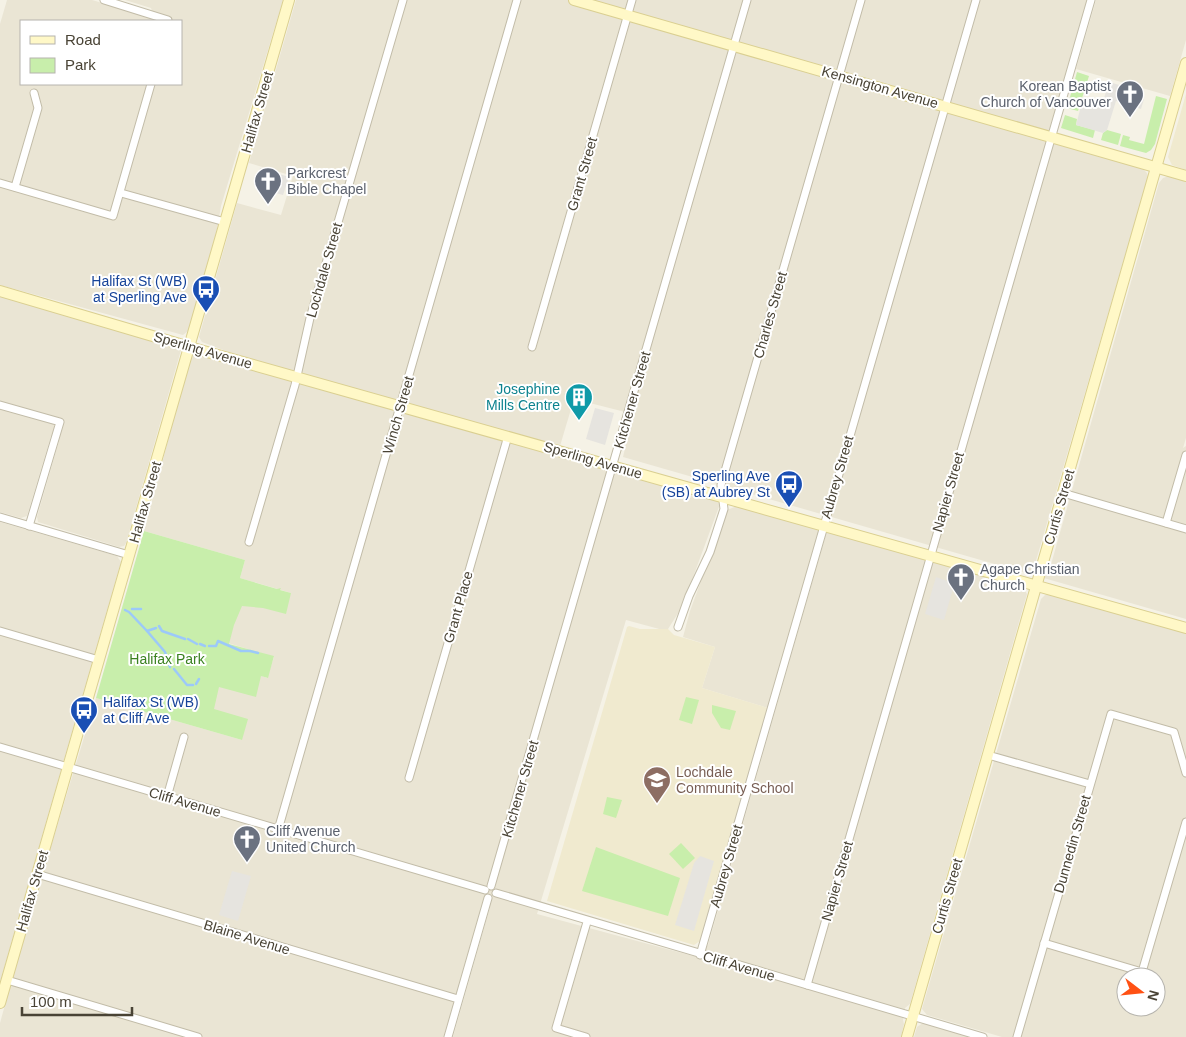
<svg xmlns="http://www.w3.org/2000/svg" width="1186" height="1037" font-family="Helvetica,sans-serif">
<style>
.residential{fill:#eae5d4;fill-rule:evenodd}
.education{fill:#f0eacf}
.green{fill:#c8eeab}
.parking{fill:#e6e4df}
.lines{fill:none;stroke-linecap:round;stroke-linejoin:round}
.stream{stroke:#9cc9f9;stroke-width:2.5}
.street-casing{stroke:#c2bca8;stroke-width:9}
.secondary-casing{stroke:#dacf91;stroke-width:12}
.street{stroke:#fff;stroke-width:7}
.secondary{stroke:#fff8c7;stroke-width:10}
.labels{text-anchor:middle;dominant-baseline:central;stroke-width:4;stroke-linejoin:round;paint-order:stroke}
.worship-label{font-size:14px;fill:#5b616d;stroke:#fff;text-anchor:start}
.street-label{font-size:14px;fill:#494335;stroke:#fff}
.transit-label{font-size:14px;fill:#164399;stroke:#fff;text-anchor:end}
.culture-label{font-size:14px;fill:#0d838f;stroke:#fff;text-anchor:end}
.park-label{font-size:14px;fill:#3b8221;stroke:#fff}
.education-label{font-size:14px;fill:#785e54;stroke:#fff;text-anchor:start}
</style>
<rect width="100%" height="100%" fill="#f5f2e6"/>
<g class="residential">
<path d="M7,0H92L154,18L151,8L125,0H283L221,206L217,230L188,331L183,335L0,285V24ZM21,21H181V84H21Z"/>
<path d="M296,0H1087L1046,141L1062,145L1143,169L1147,173L1148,177L1033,571L1048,575L1159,183L1163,178L1169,176L1186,181V438L1183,448L1186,446V619L623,457L633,414L574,399L560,446L234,354L202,342L199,337L237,203L281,215L293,176L249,163Z"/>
<path d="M1096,0H1186V40L1170,96L1076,69Z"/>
<path d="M0,296L179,348L181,350L126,543L124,546L119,547L38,522L37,517L59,441L51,436L27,516L21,518L0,512Z"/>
<path d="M193,347L713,499L720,504L682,607L668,629L663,630L626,620L537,914L693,956L708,945L825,538L817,536L768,708L702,688L715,647L683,637L690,611L727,510L737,506L1024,588L1027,594L910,1004L905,1008L903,1020L904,1024L901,1037H453L490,907L482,905L444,1037H0V1023L25,932L96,698L242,740L201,706L207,684L262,676L267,678L274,657L221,641L233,600L291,593L240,578L245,560L144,531Z"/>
<path d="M0,522L117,556L121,562L0,982Z"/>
<path d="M1049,594L1186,633V1037H1002L927,1015L922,1009L1041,599L1045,595ZM1126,977H1156V1007H1126Z"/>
<path d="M923,1023L969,1037H914L917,1027Z"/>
</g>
<g class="education">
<path d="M1186,94V170L1172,165L1168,157Z"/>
<path d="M629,626L640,629H668L674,635L715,647L702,688L768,708L700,941L694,945L547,901L627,627Z"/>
</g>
<g class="green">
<path d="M1077,72L1089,76L1078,111L1067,108Z"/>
<path d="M1156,96L1167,99L1155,144L1151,150L1146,153L1120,146L1123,135L1130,137L1129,140L1144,144Z"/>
<path d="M1065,115L1077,119L1076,125L1095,130L1093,138L1061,128Z"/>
<path d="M1107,130L1121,134L1118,145L1101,140L1103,133Z"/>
<path d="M144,531L245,560L240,578L277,589L281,588L280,590L291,593L286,614L263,608L242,606L234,625L229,644L274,656L268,678L261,676L256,697L219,687L214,709L248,719L242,740L96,698Z"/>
<path d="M686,697L699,700L692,724L679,720Z"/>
<path d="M712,705L736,711L730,730L721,728L712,713Z"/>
<path d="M607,797L622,800L616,818L603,814Z"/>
<path d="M681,843L695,858L683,869L669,854Z"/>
<path d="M596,847L680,878L668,916L582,891Z"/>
</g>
<g class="parking">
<path d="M1109,82L1140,91L1138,97L1144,99L1141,109L1116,101L1107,130L1103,133L1076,125L1082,102L1101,108Z"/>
<path d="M260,168L289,177L283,195L255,187Z"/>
<path d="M595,408L614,413L605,445L586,439Z"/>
<path d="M936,577L950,582V584L954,585L944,620L925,614Z"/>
<path d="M700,856L714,861L694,931L675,925L694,863Z"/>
<path d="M232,871L251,876L238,921L219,915Z"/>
</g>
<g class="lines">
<g class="stream">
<path d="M132,609H141"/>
<path d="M125,610L129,612L147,631L156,628"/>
<path d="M159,626L162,631L185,639"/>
<path d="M147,631L165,652L170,667"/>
<path d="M188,639L197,644"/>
<path d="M200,644L205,646"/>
<path d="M209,646H216L218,641L241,651H250L258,653"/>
<path d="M174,669L187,685H193"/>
<path d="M196,684L199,679"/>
</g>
<g class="street-casing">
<g id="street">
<path d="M104,0L168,20V21"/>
<path d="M0,183L113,216L151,84"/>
<path d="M15,187L38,108L34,93"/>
<path d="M121,193L225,222"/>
<path d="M532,347L632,0"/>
<path d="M0,405L60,422L29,526"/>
<path d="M1063,493L1186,529"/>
<path d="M0,517L129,555"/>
<path d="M1166,523L1186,455"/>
<path d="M249,542L295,385L310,318L403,0"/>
<path d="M678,627L689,596L710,552L724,509L721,485L861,0"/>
<path d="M0,631L99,660"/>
<path d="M0,747L485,890"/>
<path d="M988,755L1090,784"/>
<path d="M409,778L508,436"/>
<path d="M167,797L184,737"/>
<path d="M278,830L517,0"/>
<path d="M37,874L458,999"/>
<path d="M491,886L747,0"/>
<path d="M496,893L983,1037"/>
<path d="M1044,943L1142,972L1186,822"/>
<path d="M700,955L976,0"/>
<path d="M7,980L198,1037"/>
<path d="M807,985L1091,0"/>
<path d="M448,1037L488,898"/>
<path d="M586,1037L556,1028L587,922"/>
<path d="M1017,1037L1111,714L1174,732L1186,773"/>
</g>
</g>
<g class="secondary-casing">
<g id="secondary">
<path d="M574,0L1186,176"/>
<path d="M0,291L200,350L1186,628"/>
<path d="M0,1003L289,0"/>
<path d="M907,1037L1186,63"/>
</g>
</g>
<use href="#street" class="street"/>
<use href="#secondary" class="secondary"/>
</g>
<defs>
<g id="church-pin" transform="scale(1.4375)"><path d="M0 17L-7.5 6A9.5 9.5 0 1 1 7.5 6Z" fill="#6b7280" stroke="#fff"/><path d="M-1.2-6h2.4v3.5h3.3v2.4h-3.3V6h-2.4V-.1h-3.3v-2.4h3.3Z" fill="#fff"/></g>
<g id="bus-pin" transform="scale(1.4375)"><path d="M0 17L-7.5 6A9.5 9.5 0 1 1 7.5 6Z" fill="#1a4fb4" stroke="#fff"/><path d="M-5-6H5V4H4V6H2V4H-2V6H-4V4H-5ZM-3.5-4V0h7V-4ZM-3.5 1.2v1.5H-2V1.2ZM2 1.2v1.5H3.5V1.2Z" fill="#fff"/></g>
<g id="building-pin" transform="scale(1.4375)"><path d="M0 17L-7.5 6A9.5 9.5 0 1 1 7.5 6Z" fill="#0f9aa8" stroke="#fff"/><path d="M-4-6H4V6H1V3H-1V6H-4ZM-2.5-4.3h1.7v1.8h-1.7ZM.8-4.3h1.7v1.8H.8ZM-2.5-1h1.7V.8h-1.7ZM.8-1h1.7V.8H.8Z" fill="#fff"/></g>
<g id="school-pin" transform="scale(1.4375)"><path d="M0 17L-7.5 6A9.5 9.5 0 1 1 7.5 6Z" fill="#8d6e63" stroke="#fff"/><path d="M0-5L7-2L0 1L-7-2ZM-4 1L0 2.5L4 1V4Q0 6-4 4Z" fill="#fff"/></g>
</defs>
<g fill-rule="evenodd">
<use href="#church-pin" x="1130" y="94"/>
<use href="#church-pin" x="268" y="181"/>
<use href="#bus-pin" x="206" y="289"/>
<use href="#building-pin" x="579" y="397"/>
<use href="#bus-pin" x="789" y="484"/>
<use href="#church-pin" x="961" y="577"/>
<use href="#bus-pin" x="84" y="710"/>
<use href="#school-pin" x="657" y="780"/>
<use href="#church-pin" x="247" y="839"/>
</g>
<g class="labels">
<g class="worship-label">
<text x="1111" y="86" text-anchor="end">Korean Baptist<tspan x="1111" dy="16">Church of Vancouver</tspan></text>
<text x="287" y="173">Parkcrest<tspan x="287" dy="16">Bible Chapel</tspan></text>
<text x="980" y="569">Agape Christian<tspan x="980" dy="16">Church</tspan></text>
<text x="266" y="831">Cliff Avenue<tspan x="266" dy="16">United Church</tspan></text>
</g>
<g class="street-label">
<text transform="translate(880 87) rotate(16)">Kensington Avenue</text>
<text transform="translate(257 112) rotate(-74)">Halifax Street</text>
<text transform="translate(582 174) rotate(-74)">Grant Street</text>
<text transform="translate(324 270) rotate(-74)">Lochdale Street</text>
<text transform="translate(770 315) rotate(-74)">Charles Street</text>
<text transform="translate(203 350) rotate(16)">Sperling Avenue</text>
<text transform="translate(632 400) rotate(-74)">Kitchener Street</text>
<text transform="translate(398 415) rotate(-74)">Winch Street</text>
<text transform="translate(593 460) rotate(16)">Sperling Avenue</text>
<text transform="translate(837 477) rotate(-74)">Aubrey Street</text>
<text transform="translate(948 492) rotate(-74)">Napier Street</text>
<text transform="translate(145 502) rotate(-74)">Halifax Street</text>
<text transform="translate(1059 507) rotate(-74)">Curtis Street</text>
<text transform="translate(458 607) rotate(-74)">Grant Place</text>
<text transform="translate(520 789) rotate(-74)">Kitchener Street</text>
<text transform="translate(185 802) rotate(16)">Cliff Avenue</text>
<text transform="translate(1072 844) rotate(-74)">Dunnedin Street</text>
<text transform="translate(726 866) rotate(-74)">Aubrey Street</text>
<text transform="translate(837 881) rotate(-74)">Napier Street</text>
<text transform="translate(32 891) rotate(-74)">Halifax Street</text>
<text transform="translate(947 896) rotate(-74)">Curtis Street</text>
<text transform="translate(247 937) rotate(17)">Blaine Avenue</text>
<text transform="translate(739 966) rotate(16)">Cliff Avenue</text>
</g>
<g class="transit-label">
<text x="187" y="281">Halifax St (WB)<tspan x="187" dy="16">at Sperling Ave</tspan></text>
<text x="770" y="476">Sperling Ave<tspan x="770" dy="16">(SB) at Aubrey St</tspan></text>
<text x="103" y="702" text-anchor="start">Halifax St (WB)<tspan x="103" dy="16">at Cliff Ave</tspan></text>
</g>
<g class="culture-label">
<text x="560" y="389">Josephine<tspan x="560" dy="16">Mills Centre</tspan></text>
</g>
<g class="park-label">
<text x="167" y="659">Halifax Park</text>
</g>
<g class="education-label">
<text x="676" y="772">Lochdale<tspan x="676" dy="16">Community School</tspan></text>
</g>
</g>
<rect x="20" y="20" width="162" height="65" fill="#ffffff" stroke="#b6b4ae"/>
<rect x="30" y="36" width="25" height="8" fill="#fff8c7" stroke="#b6b4ae"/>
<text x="65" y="45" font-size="15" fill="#494335">Road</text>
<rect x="30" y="58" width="25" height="15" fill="#c8eeab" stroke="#b6b4ae"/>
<text x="65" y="70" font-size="15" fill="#494335">Park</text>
<g transform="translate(1141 992) rotate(106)"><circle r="24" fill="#ffffff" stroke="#b6b4ae"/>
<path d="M0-4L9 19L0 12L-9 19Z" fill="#ff5114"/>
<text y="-8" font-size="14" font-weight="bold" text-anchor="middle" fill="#494335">N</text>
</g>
<path d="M22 1007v8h110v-8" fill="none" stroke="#494335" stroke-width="2.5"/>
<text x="30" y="1007" font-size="15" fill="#494335" stroke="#ffffff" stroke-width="4" paint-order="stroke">100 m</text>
</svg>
